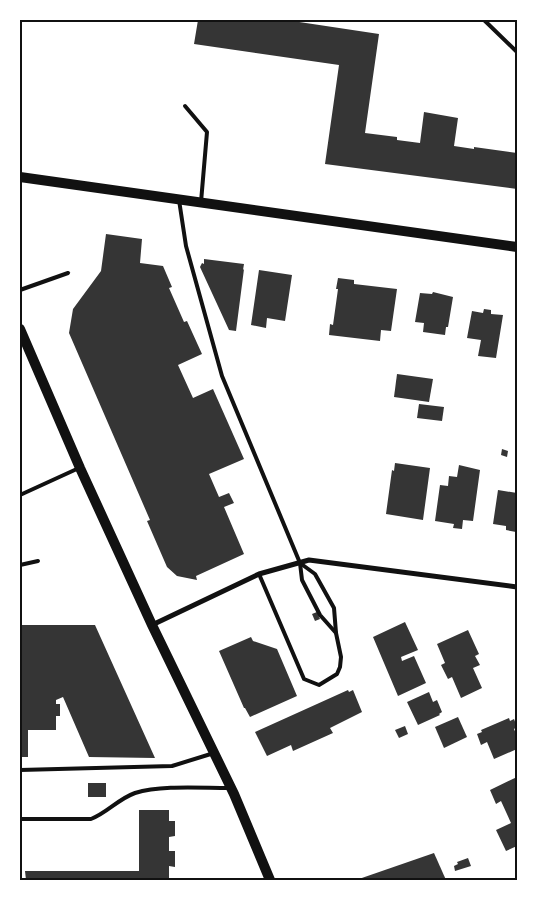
<svg xmlns="http://www.w3.org/2000/svg" width="537" height="900" font-family="'Exo 2',sans-serif">
<style>
.building{fill:#353535}
.lines{fill:none;stroke-linecap:round;stroke-linejoin:round}
.service{stroke:#111;stroke-width:4}
.minor{stroke:#111;stroke-width:5}
.secondary{stroke:#111;stroke-width:10}
.neatline{fill:none;stroke:#111;stroke-width:2}
</style>
<rect width="100%" height="100%" fill="#fff"/>
<g class="building">
<path d="M198,20H286L379,34L365,133L397,137V140L420,143L424,112L458,118L454,146L474,149V147L517,153V189L325,164L339,65L194,44Z"/>
<path d="M106,234L142,239L140,263L163,266L172,287L169,288L184,322L187,321L202,354L178,365L193,398L213,389L244,459L209,474L219,497L229,493L234,503L224,507L244,554L196,576L197,580L177,576L167,567L147,521L150,520L69,333L73,309L101,271Z"/>
<path d="M204,259L244,264L243,270L244,269L236,331L229,330L200,267L202,263L204,264Z"/>
<path d="M259,270L292,275L285,321L267,318L266,328L251,325Z"/>
<path d="M338,278L354,280V284L397,289L391,331L381,330L380,341L329,335L330,324L333,325L338,289H336Z"/>
<path d="M433,292L453,297L448,327H446L445,335L423,332L424,323L415,322L420,293L432,294Z"/>
<path d="M484,309L491,310V314L503,315L496,358L478,356L481,340L467,338L472,311L483,313Z"/>
<path d="M397,374L433,379L429,402L394,397Z"/>
<path d="M419,404L444,407L442,421L417,418Z"/>
<path d="M502,449L508,451L507,457L501,455Z"/>
<path d="M395,463L430,468L423,520L386,514L392,470L394,471Z"/>
<path d="M459,465L480,470L473,521L463,520L462,529L453,528L454,524L435,521L440,485L448,486L449,476L457,477Z"/>
<path d="M498,490L517,493L516,532L506,530V526L493,524Z"/>
<path d="M317,612L320,619L315,621L312,614Z"/>
<path d="M405,622L418,650L401,657L402,661L414,656L426,683L398,696L373,637Z"/>
<path d="M20,625H95L155,758L89,757L63,697L56,700V704H60V716H56V730H28V757H20Z"/>
<path d="M468,630L479,654L475,656L480,665L473,668L482,688L461,698L452,677L448,679L441,665L445,663L437,644Z"/>
<path d="M251,637L253,641L277,649L297,696L250,717L245,708H244L219,651Z"/>
<path d="M348,690L349,692L353,690L362,712L330,728L333,733L293,751L291,745L267,756L255,732Z"/>
<path d="M429,692L433,702L437,700L442,712L439,714L440,715L418,725L407,702Z"/>
<path d="M458,717L467,737L444,748L435,727Z"/>
<path d="M509,718L510,721L514,719L517,727L514,729L517,736V749L494,759L487,742L481,745L477,734L482,732L481,730Z"/>
<path d="M405,726L408,734L399,738L395,730Z"/>
<path d="M517,777V846L506,851L496,830L511,823L501,801L496,804L490,790Z"/>
<rect x="88" y="783" width="18" height="14"/>
<path d="M139,810H169V821H175V836L169,837V851H175V867L169,866V878H141V880H26L25,871H139Z"/>
<path d="M434,853L446,880H356Z"/>
<path d="M468,858L471,866L455,871L454,866L458,864L457,862Z"/>
</g>
<g class="lines">
<g class="service">
<path d="M484,20L517,52"/>
<path d="M185,106L207,132L201,202"/>
<path d="M179,200L186,246L222,376L300,563L302,580L320,615L336,633"/>
<path d="M20,290L68,273"/>
<path d="M20,495L79,468"/>
<path d="M20,565L38,561"/>
<path d="M259,574L304,679L319,685L337,674L340,667L341,657L336,633L334,608L315,574L300,563"/>
<path d="M20,770L172,766L214,753"/>
<path d="M20,819H91C107,813 118,799 135,793C161,785 200,788 228,788"/>
</g>
<path class="minor" d="M152,625L259,574L309,560L517,587"/>
<g class="secondary">
<path d="M20,177L517,247"/>
<path d="M20,329L80,468L152,625L234,794L270,880"/>
</g>
</g>
<rect width="537" height="900" fill="none" stroke="#ffffff" stroke-width="42"/>
<rect x="21" y="21" width="495" height="858" class="neatline"/>
</svg>
